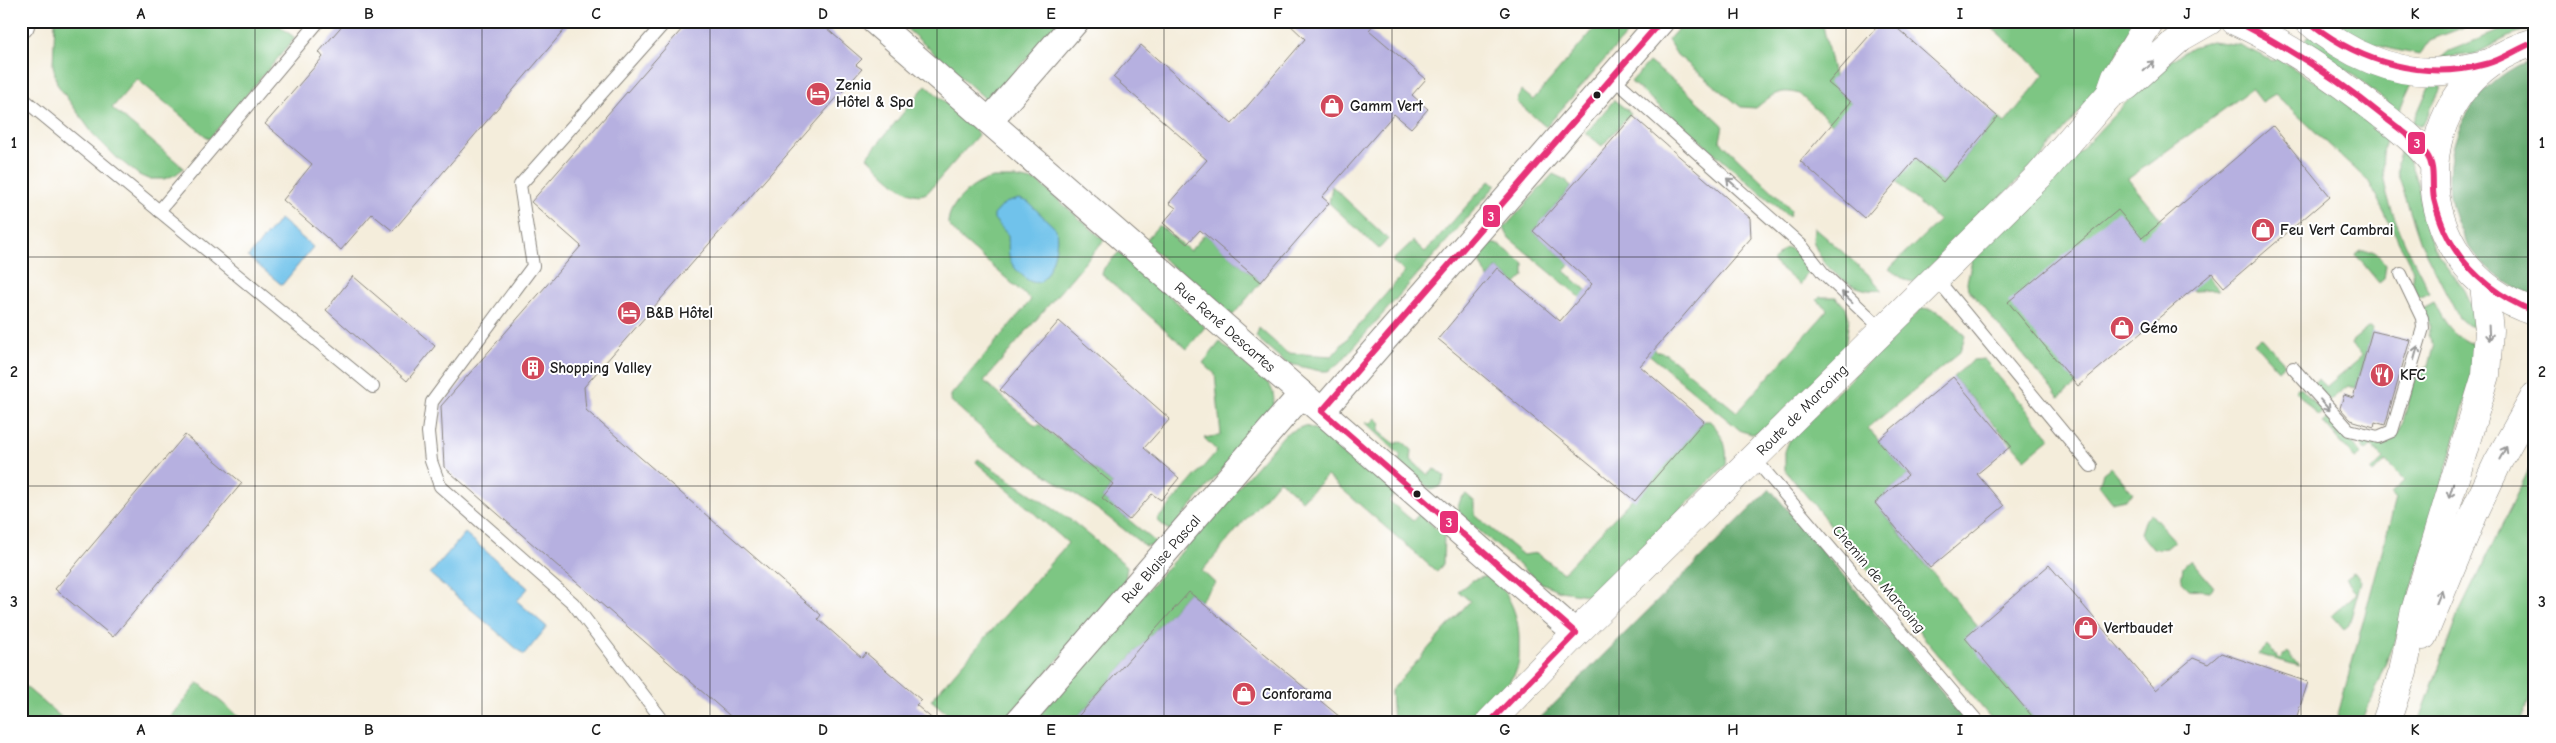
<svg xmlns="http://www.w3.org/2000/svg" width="2556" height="743" font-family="'Comic Neue',sans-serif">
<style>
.green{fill:#7dc683;stroke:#4c7150}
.forest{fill:#66ab71;stroke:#416446}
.water{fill:#6fc2eb;stroke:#466f84}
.building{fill:#b6b0e0}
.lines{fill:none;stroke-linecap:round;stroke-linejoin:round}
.service-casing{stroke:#88847c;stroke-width:14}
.minor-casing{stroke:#88847c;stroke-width:28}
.tertiary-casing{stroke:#88847c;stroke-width:29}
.secondary-casing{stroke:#88847c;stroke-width:29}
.service{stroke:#fff;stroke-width:12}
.minor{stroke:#fff;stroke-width:26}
.tertiary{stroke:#fff;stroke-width:28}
.secondary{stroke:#fff;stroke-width:28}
.bus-1-casing{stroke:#fff;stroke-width:10}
.bus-1{stroke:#e73178;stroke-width:6}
.oneway{stroke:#999}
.grid{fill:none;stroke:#1c1c1c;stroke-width:1;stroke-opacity:0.55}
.bus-dot{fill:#1c1c1c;stroke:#fff;stroke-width:2}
.labels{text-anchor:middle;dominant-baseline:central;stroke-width:4;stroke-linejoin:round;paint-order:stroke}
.poi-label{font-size:15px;font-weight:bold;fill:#1c1c1c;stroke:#fff;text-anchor:start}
.street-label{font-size:15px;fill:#1c1c1c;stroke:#fff}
.line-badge{stroke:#fff;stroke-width:2}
.badge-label{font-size:14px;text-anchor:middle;font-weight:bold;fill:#fff}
.neatline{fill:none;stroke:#1c1c1c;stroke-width:2}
.grid-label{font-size:16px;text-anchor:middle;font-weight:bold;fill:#1c1c1c}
</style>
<rect width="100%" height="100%" fill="#fff"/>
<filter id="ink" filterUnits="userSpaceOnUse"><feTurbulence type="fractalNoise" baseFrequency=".02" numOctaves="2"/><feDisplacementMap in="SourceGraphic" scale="10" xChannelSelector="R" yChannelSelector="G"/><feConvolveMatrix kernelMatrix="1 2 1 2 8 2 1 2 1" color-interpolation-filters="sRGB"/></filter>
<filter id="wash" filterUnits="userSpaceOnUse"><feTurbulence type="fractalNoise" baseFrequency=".0096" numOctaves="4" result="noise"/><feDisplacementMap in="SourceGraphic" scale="20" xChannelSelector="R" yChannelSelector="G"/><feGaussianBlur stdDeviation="1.12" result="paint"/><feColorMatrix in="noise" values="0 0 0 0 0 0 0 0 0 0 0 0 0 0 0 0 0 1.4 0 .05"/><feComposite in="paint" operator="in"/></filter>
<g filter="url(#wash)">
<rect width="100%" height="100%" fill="#f4eddb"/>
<g class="green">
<path d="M55,21H284L280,26L295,38L209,139L137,79L112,108L184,168L175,175L164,179H148L139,175L116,157L93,134L57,84L53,65Z"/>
<path d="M898,21H1060L989,102Z"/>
<path d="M1601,21H1638L1546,127L1517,102L1521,90L1533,100Z"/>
<path d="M1685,21H1822L1834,76L1829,83L1943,182L1998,117L2005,123L2045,74L1984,21H2135L2098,90L2038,161L1914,282L1905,280L1889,269L1939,221L1799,94C1779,88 1772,95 1756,108L1741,107L1677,55L1668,40Z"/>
<path d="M2329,21H2480L2430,40L2419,55C2389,48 2352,43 2329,21Z"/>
<path d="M2524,21H2535V28L2508,37L2475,54L2441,58L2449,51Z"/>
<path d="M2310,35L2413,81L2399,112L2352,74L2304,43Z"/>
<path d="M2212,41L2240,45L2273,61L2276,57L2337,96L2387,138C2369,182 2410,252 2430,293L2419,298L2412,282L2413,270L2369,182L2275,94L2262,102L2252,89L2128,179L2219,290L2194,291L2181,277L2077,384L2059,398L1968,289L1967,282L1972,260L2053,179L2159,68L2192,47Z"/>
<path d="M1649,62L1685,90L1723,125L1720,141L1788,206L1791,211L1789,217L1631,82Z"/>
<path d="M2431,82H2440L2441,88L2423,125L2419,126L2413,123Z"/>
<path d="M926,85L975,129L978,135L928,192C910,205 880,169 867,157Z"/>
<path d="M1614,100L1631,113L1602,146L1586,133Z"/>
<path d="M2401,150C2423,172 2418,206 2428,234C2436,255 2451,270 2463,289C2471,301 2475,315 2478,329L2467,325L2459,318L2421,243L2397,172V162Z"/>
<path d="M1553,174L1566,180L1571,187L1533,231L1570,264L1564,271L1657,351L1666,354L1737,412L1828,310L1817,300L1820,297H1836L1846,308L1849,318L1845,348L1765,430L1752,434L1741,431L1509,238L1504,228Z"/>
<path d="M993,178H1016L1038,182L1104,240L984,381L1036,426L1039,424L1113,484L1102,498L1158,544L1145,546L1100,511L997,442L951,401V395L1031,300L959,237L948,224C948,203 974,182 993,178Z"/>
<path d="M1490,180L1496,185L1339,364L1328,371H1320L1286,363L1256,337L1259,328L1287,353L1332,356L1405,272L1392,261L1413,241L1425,252Z"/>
<path d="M1332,186L1388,239L1379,249L1329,203Z"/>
<path d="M1159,225L1190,251L1205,234L1261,282L1233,315L1227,314L1144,242Z"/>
<path d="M1814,227L1869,275L1882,290C1855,295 1822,269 1814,243C1812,239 1814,232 1814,227Z"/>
<path d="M1490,243L1500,245L1524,264V276L1516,284L1497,268L1488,278L1478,257Z"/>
<path d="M1788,248C1798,251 1806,261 1808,271L1800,285L1772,261L1784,249Z"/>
<path d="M2361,251H2375L2386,265L2384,279L2379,283L2356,255Z"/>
<path d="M1119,252L1205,327L1187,349L1102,274L1104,268Z"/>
<path d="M2434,302C2447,328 2454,336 2480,348L2417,573L2395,639L2362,722H2336L2396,499L2391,493L2404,481L2386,461L2373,473L2371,471L2383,459L2372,446L2366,451L2356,439C2386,448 2397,445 2405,414C2409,400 2413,386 2417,372L2429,366L2434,346L2428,335L2430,325L2423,308Z"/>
<path d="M1922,308C1943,309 1952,321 1965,336L1960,352L1868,428L1908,475L1875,503L1978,627L1966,638L2037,722H1994L1785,470V451L1790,439Z"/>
<path d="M2369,327L2373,328L2356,388L2348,386L2329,401L2313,383L2318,379L2326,387L2362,356L2351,342Z"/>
<path d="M2261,337L2285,364L2278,370L2254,343Z"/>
<path d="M1220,342L1269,384C1275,394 1275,401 1271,412L1170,531L1157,520L1217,451L1204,438L1221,435L1215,374L1203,363Z"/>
<path d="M1984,359L2050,438L2025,459L1953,377L1973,360Z"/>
<path d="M2297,388H2301L2323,412L2318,416L2295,390Z"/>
<path d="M1376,418L1381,423L1379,431L1395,444L1402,441L1412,450L1411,460L1428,475L1435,469L1445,477L1441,486L1431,490L1398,461L1401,456L1365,422L1371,423Z"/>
<path d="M2328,418L2362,454L2355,459L2323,422Z"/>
<path d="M1704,421H1710C1723,435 1728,446 1726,465L1593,596L1560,591L1539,582L1461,515L1458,507L1461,498L1466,494L1475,502V515L1523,555L1537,553L1563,573Z"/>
<path d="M1304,426C1331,430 1373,475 1395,493L1389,501L1413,521L1419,514L1444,535L1443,564L1437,572L1327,476L1302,500L1279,480L1202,571L1215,583L1200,601L1189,592L1073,722H1032L1285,434Z"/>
<path d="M2535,457V683L2521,722H2419L2457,617Z"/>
<path d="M978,459L1072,521L1127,566L1125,582L1004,722H957L931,700L1068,543L976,462Z"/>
<path d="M2111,467L2133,493L2125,499L2112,502L2099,485L2103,473Z"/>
<path d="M2151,514L2175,541L2167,548L2153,549L2140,533L2144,521Z"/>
<path d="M2191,560L2214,587L2210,591L2188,589L2181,582L2183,567Z"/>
<path d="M2354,572L2361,581L2349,625L2344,629L2332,615L2357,593L2345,579Z"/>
<path d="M1489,575C1511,594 1520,618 1519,646C1519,658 1520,666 1513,676C1503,693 1486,707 1472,722H1393L1391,691L1470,601L1458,591L1473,580Z"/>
<path d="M2267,645L2279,659L2287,652L2299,666L2258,654Z"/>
<path d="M21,683L67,722H21Z"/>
<path d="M198,683H199L245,722H167Z"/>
</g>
<g class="forest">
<path d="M2535,58V296C2515,288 2496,278 2481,261C2420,194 2451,88 2535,58Z"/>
<path d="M1770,489L1968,722H1536Z"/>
</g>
<g class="water">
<path d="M1019,199L1028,202L1056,229C1059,245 1052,271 1040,282C1032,284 1027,280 1022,275C1006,261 1009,255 1008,235L994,219V215L1005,203Z"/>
<path d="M280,219L313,247L282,285L248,257Z"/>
<path d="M465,533L528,588L517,601L547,627L524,655L430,574Z"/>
</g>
<g id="blocks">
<g class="building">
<path d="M346,21H572L393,231L372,214L341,250L283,200L312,164L265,124L323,57L319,52Z"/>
<path d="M689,21H818L862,59L856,65L862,69L584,387L586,410L821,615L818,619L862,658L866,653L921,700L916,705L936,722H737L444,467L441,406L581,246L531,202Z"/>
<path d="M1286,21H1377L1369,30L1426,79L1412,95L1428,109L1411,128L1394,114L1322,197L1329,203L1261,282L1200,230L1187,244L1163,223L1176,208L1169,203L1207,160L1113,77L1141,45L1232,124L1305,39Z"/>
<path d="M1882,21H1889L1998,117L1943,182L1916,159L1865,218L1800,161L1851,102L1828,83Z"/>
<path d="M1633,116L1750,218L1751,238L1640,366L1704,421L1635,501L1438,339L1497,268L1560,321L1592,284L1533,231Z"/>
<path d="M2273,126L2330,196L2224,287L2212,273L2078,386L2008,302L2118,210L2142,238Z"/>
<path d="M353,276L435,346L407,381L326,310Z"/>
<path d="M1059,321L1170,419L1144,448L1179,478L1161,500L1152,494L1129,520L1102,498L1113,484L1000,390Z"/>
<path d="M2372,331L2410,340L2385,425L2375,422L2374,427L2351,420L2340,408L2344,395L2353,398Z"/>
<path d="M1953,377L2011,446L1977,474L2004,506L1930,568L1875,503L1908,475L1878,440Z"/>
<path d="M185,435L242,483L113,637L55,589Z"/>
<path d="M2049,565L2155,690L2193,658L2208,664L2221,653L2308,682L2295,722H2037L1965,638Z"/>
<path d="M1189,592L1200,601L1346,722H1073Z"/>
</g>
</g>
</g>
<g filter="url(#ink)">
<use href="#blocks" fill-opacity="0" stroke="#88847c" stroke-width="1"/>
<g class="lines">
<g class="service-casing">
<g id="service">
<path d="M1612,77L1802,246L1823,273L1883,330"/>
<path d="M21,97L373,387"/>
<path d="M159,211L319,21"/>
<path d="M1936,278L2091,466"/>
<path d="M2293,368L2349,430L2378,437L2392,431L2423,328L2422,318L2401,274"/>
<path d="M1754,458L1978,722"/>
<path d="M664,722L573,603L440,486L431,461L428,432L432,402L533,266L520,185L666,21"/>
<path d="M2532,722L2535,714"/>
</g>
</g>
<g class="minor-casing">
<g id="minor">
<path d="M874,21L1576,633"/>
<path d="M21,25L22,21"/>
<path d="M989,121L1076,21"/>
<path d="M1322,411L1661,21"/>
<path d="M1018,722L1302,394"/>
</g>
</g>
<g class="tertiary-casing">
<g id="tertiary">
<path d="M2235,21C2288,45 2332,76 2377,111C2397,127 2418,142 2433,163"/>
<path d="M2309,21C2345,53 2395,76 2444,71C2459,70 2475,66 2490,63"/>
<path d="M2110,94L2127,86L2181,37L2209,21"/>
<path d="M1490,722L1576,633L2039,176L2110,94L2116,77L2150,21"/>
</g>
</g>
<g class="secondary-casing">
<g id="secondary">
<path d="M2535,42C2399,81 2402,270 2535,312"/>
<path d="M2423,636L2474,513L2498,462L2535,396"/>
<path d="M2386,722L2403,672L2414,614L2486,375L2489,330L2484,285"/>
</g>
</g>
<use href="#service" class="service"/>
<use href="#minor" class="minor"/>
<use href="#tertiary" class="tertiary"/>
<use href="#secondary" class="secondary"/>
<g class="bus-1-casing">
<g id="bus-1">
<path d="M2236,21C2290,48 2340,81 2388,120C2401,130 2417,141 2427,155C2436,168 2431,183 2434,199C2447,254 2483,291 2535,312"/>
<path d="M2313,25C2362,63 2425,81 2486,64C2503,60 2518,48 2535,42"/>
<path d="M1322,411L1661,21"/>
<path d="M1322,411L1576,633"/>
<path d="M1490,722L1576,633"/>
</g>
</g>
<use href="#bus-1" class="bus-1"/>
</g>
<defs><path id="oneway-shaft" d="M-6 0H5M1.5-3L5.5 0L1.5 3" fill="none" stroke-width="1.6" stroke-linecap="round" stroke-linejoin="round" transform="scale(1.25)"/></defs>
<g class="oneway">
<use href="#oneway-shaft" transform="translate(2149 66) rotate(-44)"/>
<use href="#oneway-shaft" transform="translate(1732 183) rotate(-138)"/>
<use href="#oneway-shaft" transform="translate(1847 297) rotate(-137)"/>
<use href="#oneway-shaft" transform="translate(2489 333) rotate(87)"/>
<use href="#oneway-shaft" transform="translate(2416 353) rotate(-74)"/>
<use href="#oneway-shaft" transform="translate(2325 405) rotate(49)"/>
<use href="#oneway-shaft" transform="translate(2503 453) rotate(-61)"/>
<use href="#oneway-shaft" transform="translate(2451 491) rotate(107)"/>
<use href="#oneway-shaft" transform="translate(2439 597) rotate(-68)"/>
</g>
</g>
<path class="grid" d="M255,21V722M482,21V722M710,21V722M937,21V722M1164,21V722M1392,21V722M1619,21V722M1846,21V722M2074,21V722M2301,21V722M21,257H2535M21,486H2535"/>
<defs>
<g id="hotel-disc" transform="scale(1.25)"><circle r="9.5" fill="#d1495b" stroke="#fff"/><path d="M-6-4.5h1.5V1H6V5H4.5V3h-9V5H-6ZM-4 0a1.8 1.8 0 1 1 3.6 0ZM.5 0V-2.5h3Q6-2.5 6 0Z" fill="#fff"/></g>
<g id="shop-disc" transform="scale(1.25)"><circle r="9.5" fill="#d1495b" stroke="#fff"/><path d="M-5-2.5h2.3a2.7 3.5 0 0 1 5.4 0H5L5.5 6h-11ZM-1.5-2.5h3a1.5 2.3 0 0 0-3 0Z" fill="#fff"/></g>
<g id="building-disc" transform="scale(1.25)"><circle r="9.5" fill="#d1495b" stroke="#fff"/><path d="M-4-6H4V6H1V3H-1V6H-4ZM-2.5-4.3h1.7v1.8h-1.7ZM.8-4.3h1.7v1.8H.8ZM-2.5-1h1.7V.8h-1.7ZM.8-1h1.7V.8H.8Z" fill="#fff"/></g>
<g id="restaurant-disc" transform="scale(1.25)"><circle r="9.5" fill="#d1495b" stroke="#fff"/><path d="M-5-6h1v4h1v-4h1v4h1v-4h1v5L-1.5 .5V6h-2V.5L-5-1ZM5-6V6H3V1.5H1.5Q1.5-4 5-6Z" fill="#fff"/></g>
</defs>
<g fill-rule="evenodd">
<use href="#hotel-disc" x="818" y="94"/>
<use href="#shop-disc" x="1332" y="106"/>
<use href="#shop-disc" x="2263" y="230"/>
<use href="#hotel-disc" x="629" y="313"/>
<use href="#shop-disc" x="2122" y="328"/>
<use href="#building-disc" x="533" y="368"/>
<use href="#restaurant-disc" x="2382" y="375"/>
<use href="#shop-disc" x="2086" y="628"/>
<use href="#shop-disc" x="1244" y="694"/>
</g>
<g class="bus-dot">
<circle cx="1597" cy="95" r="4.5"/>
<circle cx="1417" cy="494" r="4.5"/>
</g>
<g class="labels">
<g class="poi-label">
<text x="836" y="85">Zenia<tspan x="836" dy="17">Hôtel &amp; Spa</tspan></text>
<text x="1350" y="106">Gamm Vert</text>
<text x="2280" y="230">Feu Vert Cambrai</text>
<text x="646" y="313">B&amp;B Hôtel</text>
<text x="2140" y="328">Gémo</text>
<text x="550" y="368">Shopping Valley</text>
<text x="2400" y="375">KFC</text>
<text x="2104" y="628">Vertbaudet</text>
<text x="1262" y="694">Conforama</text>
</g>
<g class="street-label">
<text transform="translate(1225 327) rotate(41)">Rue René Descartes</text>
<text transform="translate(1802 410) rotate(-45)">Route de Marcoing</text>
<text transform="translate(1161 559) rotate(-49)">Rue Blaise Pascal</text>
<text transform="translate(1879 579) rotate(50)">Chemin de Marcoing</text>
</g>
</g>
<g class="line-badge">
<rect x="2407" y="131" width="19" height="24" rx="5" fill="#e73178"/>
<rect x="1482" y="204" width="19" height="24" rx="5" fill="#e73178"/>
<rect x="1439" y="510" width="20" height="24" rx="5" fill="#e73178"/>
</g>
<g class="badge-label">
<text x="2417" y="148">3</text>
<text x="1491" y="221">3</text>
<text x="1449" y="527">3</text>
</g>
<rect width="2556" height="743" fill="none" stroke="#fff" stroke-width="55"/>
<rect x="28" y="28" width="2500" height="688" class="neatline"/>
<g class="grid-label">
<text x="141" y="19">A</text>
<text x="369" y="19">B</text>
<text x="596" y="19">C</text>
<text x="823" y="19">D</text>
<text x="1051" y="19">E</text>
<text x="1278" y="19">F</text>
<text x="1505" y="19">G</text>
<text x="1733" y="19">H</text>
<text x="1960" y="19">I</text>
<text x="2187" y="19">J</text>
<text x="2415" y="19">K</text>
<text x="14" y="148">1</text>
<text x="2542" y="148">1</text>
<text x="14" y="377">2</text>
<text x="2542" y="377">2</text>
<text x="14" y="607">3</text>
<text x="2542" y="607">3</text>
<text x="141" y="735">A</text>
<text x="369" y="735">B</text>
<text x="596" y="735">C</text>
<text x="823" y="735">D</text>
<text x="1051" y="735">E</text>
<text x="1278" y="735">F</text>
<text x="1505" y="735">G</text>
<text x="1733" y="735">H</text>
<text x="1960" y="735">I</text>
<text x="2187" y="735">J</text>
<text x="2415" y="735">K</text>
</g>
</svg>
